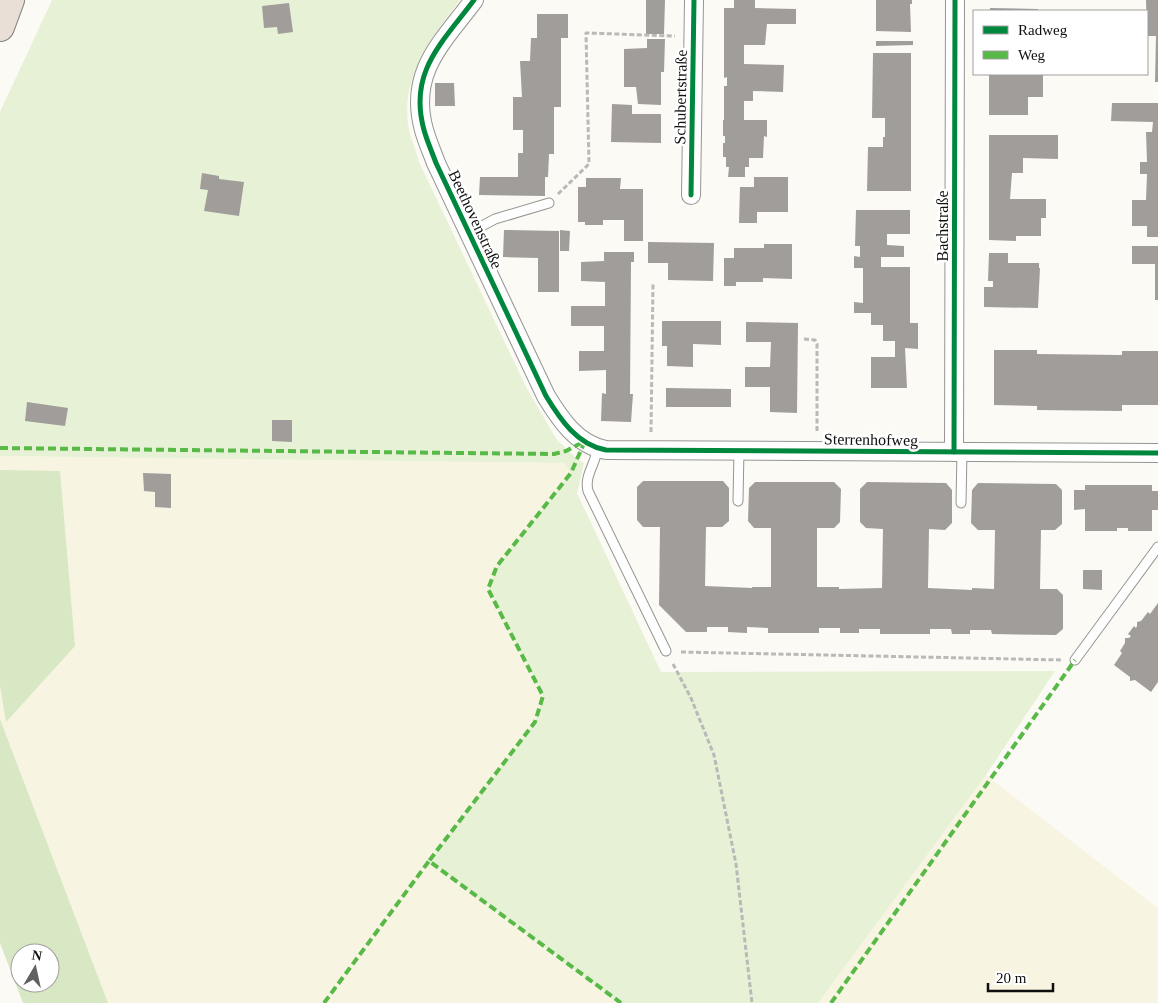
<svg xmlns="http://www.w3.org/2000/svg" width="1158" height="1003" viewBox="0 0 1158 1003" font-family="Georgia,serif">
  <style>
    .farmland { fill: #f8f4e2 }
    .green { fill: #e7f1d6 }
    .forest { fill: #d8e8c4; fill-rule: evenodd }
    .building { fill: #a09d9a }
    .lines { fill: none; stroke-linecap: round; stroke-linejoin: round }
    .lane-casing { stroke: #969593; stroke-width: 11 }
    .street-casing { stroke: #969593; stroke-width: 20 }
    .highway-casing { stroke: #838280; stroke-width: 30 }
    .path { stroke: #b9b9b8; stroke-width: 3; stroke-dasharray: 5 2.5; stroke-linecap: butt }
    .lane { stroke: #fffefe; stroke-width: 9 }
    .street { stroke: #fffefe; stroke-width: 18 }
    .highway { stroke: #e9dfd7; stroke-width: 28 }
    .quiet { stroke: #58b947; stroke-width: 4; stroke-dasharray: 8 4; stroke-linecap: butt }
    .cycleway-casing { stroke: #fff; stroke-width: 8 }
    .cycleway { stroke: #00873e; stroke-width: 5 }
    .labels { text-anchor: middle; stroke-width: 5; stroke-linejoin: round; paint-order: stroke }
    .street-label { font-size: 16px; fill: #0f0f0f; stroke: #fff }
  </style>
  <rect width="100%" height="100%" fill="#fcfaf5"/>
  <g class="farmland">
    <polygon points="0,456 564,463 571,473 497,566 488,589 543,696 535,722 429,861 619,1003 108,1003 0,719"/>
    <polygon points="986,775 1158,908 1158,1003 818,1003"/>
  </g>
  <path class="green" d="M52,0H460C431,38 402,74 408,125C410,137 416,150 419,162L527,389L557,440L575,457L584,463L577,493L661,672L1055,671L986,775L818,1003H619L429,861L535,722L543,696L488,589L497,566L571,473L564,463L0,456V112Z"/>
  <g class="forest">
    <polygon points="0,470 60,471 75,646 6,722 0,686"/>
    <path d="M0,719L108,1003H23L0,943ZM20,953H50V983H20Z"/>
  </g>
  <g class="building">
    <polygon points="646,0 665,0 664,34 646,34"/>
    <polygon points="734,0 755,0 755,8 796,9 796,24 767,24 765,45 744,45 744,64 784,65 783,92 753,91 753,101 744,101 744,120 767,120 767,137 764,136 763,158 749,158 749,167 745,167 745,177 728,177 729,167 726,167 726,157 723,157 723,143 725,143 725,136 723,136 723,120 724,120 724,86 727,86 727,77 724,78 724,8 734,8"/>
    <polygon points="876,0 912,0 912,4 910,4 911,32 876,31"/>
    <polygon points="1146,0 1158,0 1158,82 1155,82 1156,36 1147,36"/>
    <polygon points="289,3 293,32 278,34 277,27 264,28 262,6"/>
    <polygon points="990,8 1038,9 1038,11 990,11"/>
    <polygon points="537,14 568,14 568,38 561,38 561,107 554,107 554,154 549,154 548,177 545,177 545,196 479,195 480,177 518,177 518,153 523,153 523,130 513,130 513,97 522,97 520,61 530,61 531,38 537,38"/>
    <polygon points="647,39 665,39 664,72 661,72 661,105 638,104 636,87 624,87 624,49 647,48"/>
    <polygon points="876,41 913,41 913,45 876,46"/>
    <polygon points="873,53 911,53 911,191 867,191 868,147 883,147 883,137 885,137 885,118 872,118"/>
    <polygon points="989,74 1043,74 1043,97 1028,97 1028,115 989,115"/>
    <polygon points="435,83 454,83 455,106 435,106"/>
    <polygon points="1112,103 1158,103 1158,237 1147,237 1147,226 1132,226 1132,200 1146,200 1147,174 1140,174 1140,162 1147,162 1146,132 1152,132 1153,122 1111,121"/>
    <polygon points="612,104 632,105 632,114 661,114 661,143 611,142"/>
    <polygon points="989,135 1058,135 1058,159 1023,158 1023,173 1012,173 1010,199 1046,199 1046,218 1041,218 1041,236 1016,236 1016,241 989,240"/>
    <polygon points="202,173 219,176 219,179 244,182 239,216 204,211 208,190 200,189"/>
    <polygon points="754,177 788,177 788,212 757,212 757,223 739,223 740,187 754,187"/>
    <polygon points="586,178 621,178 620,189 643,189 643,241 624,241 624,220 603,220 603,225 585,225 585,222 578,222 578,187 586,187"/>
    <polygon points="856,210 910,210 910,234 887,234 887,245 904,246 904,257 881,257 881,267 910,267 910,323 918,323 918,349 905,348 907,388 871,388 871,357 895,357 895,341 883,341 883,325 871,325 871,313 854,313 854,302 863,303 863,268 854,268 854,256 860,257 860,246 855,246"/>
    <polygon points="504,230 559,231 559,292 538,292 538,258 503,257"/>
    <polygon points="560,230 570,231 569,251 560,251"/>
    <polygon points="648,242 714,243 713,281 668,280 668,263 648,263"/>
    <polygon points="764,244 792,244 792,279 763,278 763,282 736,282 736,286 724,286 724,258 734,258 734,248 764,248"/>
    <polygon points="1132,246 1158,246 1158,300 1155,300 1155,264 1132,264"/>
    <polygon points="604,252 634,252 634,262 631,262 630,394 633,394 631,422 601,421 602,393 606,394 606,370 579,371 579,351 604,351 604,326 571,326 571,306 605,306 605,282 581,281 581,262 604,261"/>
    <polygon points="989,253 1008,253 1008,263 1039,263 1039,268 1040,268 1038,308 984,307 984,287 993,287 993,281 988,281"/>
    <polygon points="662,321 721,321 721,345 693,344 693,367 667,366 667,346 662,346"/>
    <polygon points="746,322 798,323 797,413 770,412 770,387 745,387 745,367 770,367 771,342 746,342"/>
    <polygon points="994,350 1037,350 1037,354 1122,355 1122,351 1158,351 1158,405 1122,405 1122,411 1037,410 1037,406 994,405"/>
    <polygon points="666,388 731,389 731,407 666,407"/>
    <polygon points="27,402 68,408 65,426 25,421"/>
    <polygon points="272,420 292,420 292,442 272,441"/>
    <polygon points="143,473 171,474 171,508 155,507 155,492 144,491"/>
    <polygon points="643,481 723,481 729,488 729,521 722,527 706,527 705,586 752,588 752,587 771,587 771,528 754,528 748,521 749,488 755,482 834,482 841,489 840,522 834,528 817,528 817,587 839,587 839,589 882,588 883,529 866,528 860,522 860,489 867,482 946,483 952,490 952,523 945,530 929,529 928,588 972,590 972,588 994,589 995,530 978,530 971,523 972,490 978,483 1056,484 1062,490 1062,524 1055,530 1041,530 1040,589 1057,589 1063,595 1063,629 1056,635 992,634 991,630 970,630 970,634 952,634 951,629 930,629 930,634 880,634 880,629 859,629 859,633 840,633 840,628 819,628 819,633 768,633 768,628 747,627 747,633 728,632 728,627 707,627 707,632 686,632 659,605 660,527 643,527 637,520 637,487"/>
    <polygon points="1085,485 1152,485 1152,491 1158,491 1158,510 1152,510 1152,531 1128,531 1128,528 1117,528 1117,531 1085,531 1085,509 1074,510 1074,490 1085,490"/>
    <polygon points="1083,570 1102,570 1102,590 1083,589"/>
    <polygon points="1158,603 1158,682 1151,692 1135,680 1130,681 1130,677 1114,665 1122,653 1120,651 1125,643 1125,638 1129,638 1131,636 1128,634 1134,626 1136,628 1137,626 1137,622 1141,621 1148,612 1150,614"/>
  </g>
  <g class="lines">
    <defs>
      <g id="lane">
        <polyline points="469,233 495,219 549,203"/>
        <path d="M597,449C596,464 584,475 588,491L666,651"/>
        <polyline points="738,501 739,450"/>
        <polyline points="961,503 962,452"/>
        <polyline points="1075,660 1158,547"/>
      </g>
      <g id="street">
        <path d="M474,0C442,43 408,72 424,130C427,141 432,152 436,163L546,396C560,419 577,445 606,450L1158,453"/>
        <polyline points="691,195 694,0"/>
        <polyline points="954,452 955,0"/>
      </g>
      <polyline id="highway" points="0,27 10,0"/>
    </defs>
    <use href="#lane" class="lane-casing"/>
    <use href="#street" class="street-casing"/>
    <use href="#highway" class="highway-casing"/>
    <g class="path">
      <polyline points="558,194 589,164 586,33 675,36"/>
      <polyline points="804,339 815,340 817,344 817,433"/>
      <polyline points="651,432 653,283"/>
      <polyline points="681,652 1062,660"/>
      <polyline points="673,664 691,698 714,755 736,864 752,1003"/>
    </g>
    <use href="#lane" class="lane"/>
    <use href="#street" class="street"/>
    <use href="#highway" class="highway"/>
    <g class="quiet">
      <polyline points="585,441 571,473 497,566 488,589 543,696 535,722 429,861 621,1003"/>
      <polyline points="0,448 554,454 566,451 585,441"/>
      <polyline points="324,1003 429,861"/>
      <polyline points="831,1003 1075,660"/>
    </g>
    <defs>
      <g id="cycleway">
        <path d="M474,0C442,43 408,72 424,130C427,141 432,152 436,163L546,396C560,419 577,445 606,450L1158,453"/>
        <polyline points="691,195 694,0"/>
        <polyline points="954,452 955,0"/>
      </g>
    </defs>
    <use href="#cycleway" class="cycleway-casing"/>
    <use href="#cycleway" class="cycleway"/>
  </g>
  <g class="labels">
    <g class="street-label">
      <text transform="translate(680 97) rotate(-89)" y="6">Schubertstraße</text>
      <text transform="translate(476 219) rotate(65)" y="6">Beethovenstraße</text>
      <text transform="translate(942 226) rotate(-90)" y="6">Bachstraße</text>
      <text transform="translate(871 439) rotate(1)" y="6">Sterrenhofweg</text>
    </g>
  </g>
  <rect x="973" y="10" width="175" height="65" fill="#ffffff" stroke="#9f9f9f"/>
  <rect x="983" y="26" width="25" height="8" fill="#00873e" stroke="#9f9f9f"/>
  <text x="1018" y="35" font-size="15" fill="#0f0f0f">Radweg</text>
  <rect x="983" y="51" width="25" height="8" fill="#58b947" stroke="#9f9f9f"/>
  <text x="1018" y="60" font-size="15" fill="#0f0f0f">Weg</text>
  <g transform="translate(35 968) rotate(9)"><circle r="24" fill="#ffffff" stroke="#9f9f9f"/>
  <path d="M0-4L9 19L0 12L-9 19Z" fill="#626160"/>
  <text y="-8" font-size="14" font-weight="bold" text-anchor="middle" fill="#0f0f0f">N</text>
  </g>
  <path d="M988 983v8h65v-8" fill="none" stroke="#0f0f0f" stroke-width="2.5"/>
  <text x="996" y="983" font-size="15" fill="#0f0f0f" stroke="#ffffff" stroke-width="4" paint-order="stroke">20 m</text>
</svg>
